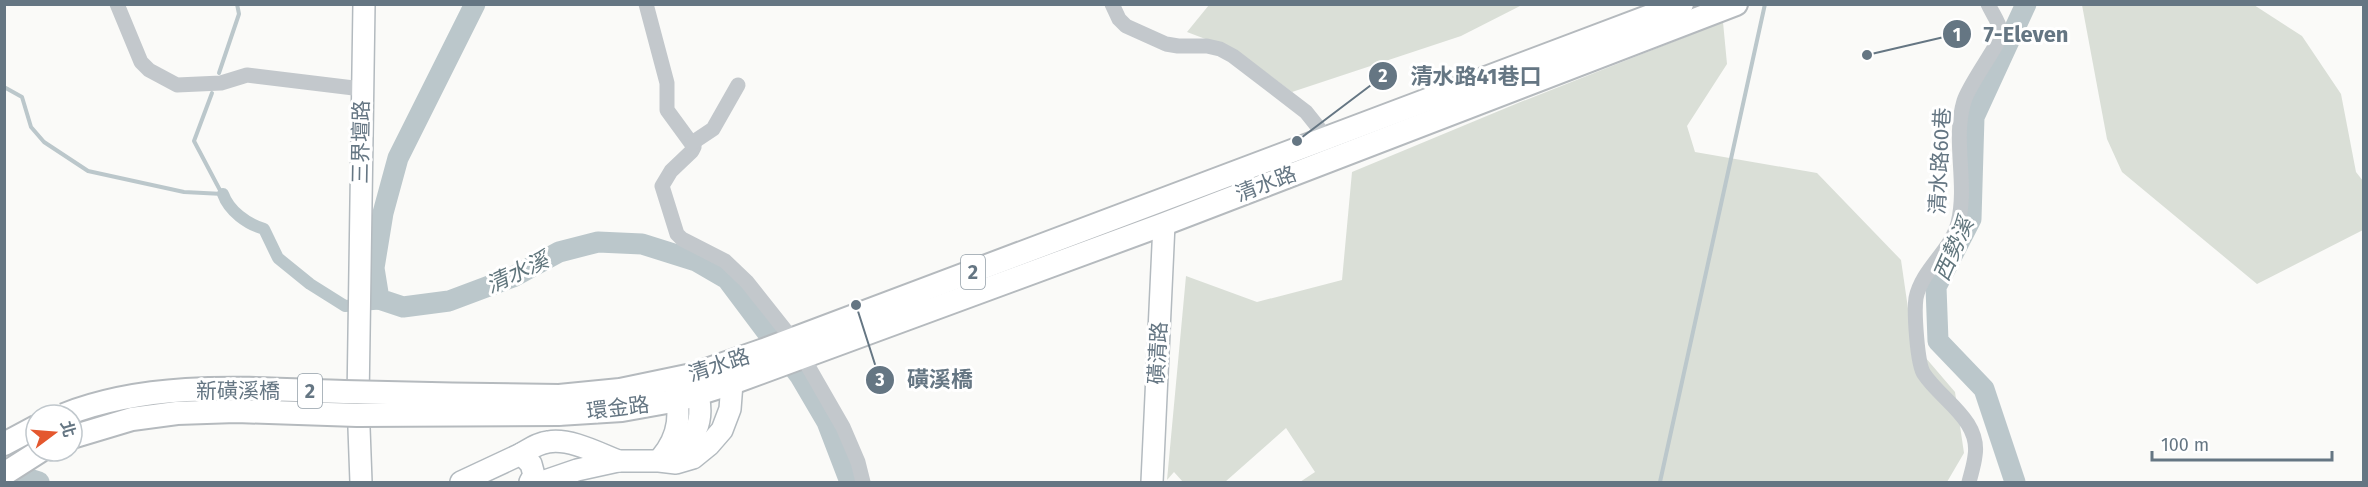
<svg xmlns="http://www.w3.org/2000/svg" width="2368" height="487" viewBox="0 0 2368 487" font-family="'Fira Sans','Noto Sans TC',sans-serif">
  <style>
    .green { fill: #dadfd7 }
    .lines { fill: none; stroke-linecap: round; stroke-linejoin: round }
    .stream { stroke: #bbc7cb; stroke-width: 4 }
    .canal { stroke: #bbc7cb; stroke-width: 12 }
    .river { stroke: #bbc7cb; stroke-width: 21 }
    .secondary-casing { stroke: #b3babf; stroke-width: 24 }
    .primary-casing { stroke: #b5babe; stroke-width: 26 }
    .street { stroke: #c3c8cc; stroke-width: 15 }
    .secondary { stroke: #fff; stroke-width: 21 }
    .primary { stroke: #fff; stroke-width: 22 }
    .primary-bridge-casing { stroke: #b5babe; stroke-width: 26; stroke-linecap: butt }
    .primary-bridge { stroke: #fff; stroke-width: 22 }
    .labels { text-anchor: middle; stroke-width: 6; stroke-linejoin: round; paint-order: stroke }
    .shield { fill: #fff; stroke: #939fa8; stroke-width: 1.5 }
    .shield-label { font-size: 20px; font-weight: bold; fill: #657683 }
    .street-label { font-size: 21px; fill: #657683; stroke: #fff }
    .water-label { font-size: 22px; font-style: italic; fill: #60757c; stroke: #fff }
    .leader { fill: none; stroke: #657683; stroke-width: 2 }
    .callout-dot { fill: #657683; stroke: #fff; stroke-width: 2 }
    .mark-label { font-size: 18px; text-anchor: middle; font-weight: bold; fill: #fff }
    .callout-label { font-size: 22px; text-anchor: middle; font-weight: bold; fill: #657683; stroke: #fff; stroke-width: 6; stroke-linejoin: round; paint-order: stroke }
  </style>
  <rect width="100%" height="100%" fill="#fafaf8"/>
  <g class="green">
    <polygon points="1209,5 1522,5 1461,36 1292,92 1237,51 1187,32"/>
    <polygon points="2082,5 2254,5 2302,36 2341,94 2356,172 2363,181 2363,230 2257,284 2122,172 2107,139"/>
    <polygon points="1723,22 1727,64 1687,126 1695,152 1817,173 1901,260 1913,343 1955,392 1964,453 1947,482 1300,482 1315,472 1286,428 1225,482 1183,482 1174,472 1167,480 1186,276 1257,302 1342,280 1352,172 1518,103"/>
  </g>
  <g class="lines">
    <g class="stream">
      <polyline points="219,73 239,14 237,4"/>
      <polyline points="4,87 22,97 31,127 44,142 88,171 184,192 223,194"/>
      <polyline points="212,93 194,141 222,194"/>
      <polyline points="1660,482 1765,4"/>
    </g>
    <path class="canal" d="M223,194C229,211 247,224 264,229L278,258L310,284L345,306L387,303"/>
    <g class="river">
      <polyline points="475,4 398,158 383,213 374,268 379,299 403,307 449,301 513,277 559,252 598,242 642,244 696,261 727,279 800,376 827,422 850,482"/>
      <polyline points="4,471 39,482"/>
      <polyline points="2015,482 1984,389 1938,341 1936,287 1971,219 1974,117 2026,4"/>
    </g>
    <defs>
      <g id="secondary">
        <path d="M521,454C530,449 538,443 548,442C570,438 598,453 618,461"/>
        <path d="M661,458C681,434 680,413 675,383"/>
        <path d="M665,458C701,439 707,416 693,378"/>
        <polyline points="361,482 358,401 364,4"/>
        <polyline points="461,482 521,454 531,464 534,475 530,482"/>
        <polyline points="542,482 577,470 618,461 659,461 676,463 693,458 709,445 722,430 730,409 732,383"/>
        <polyline points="1152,482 1164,224"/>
      </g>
      <g id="primary">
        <polyline points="559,396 620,390 692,375 764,350 1682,4"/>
        <polyline points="558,414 622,410 678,400 732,383 1164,224 1736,4"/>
        <polyline points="4,444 36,427"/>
        <polyline points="4,474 40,451"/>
      </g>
    </defs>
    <use href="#secondary" class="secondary-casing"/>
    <use href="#primary" class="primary-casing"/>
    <g class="street">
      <polyline points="117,4 141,62 149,70 177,85 221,83 247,75 362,89"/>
      <polyline points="646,4 667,83 667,110 694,147 692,151 671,171 662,186 677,234 682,239 725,261 747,282 793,340 843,427 858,462 863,482"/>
      <polyline points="1112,4 1119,19 1126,26 1166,44 1178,46 1207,46 1220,49 1233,56 1306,112 1318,127 1326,148"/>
      <polyline points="692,143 713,129 738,85"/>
      <path d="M1969,482C1971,474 1974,465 1975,456C1981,420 1941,400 1924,374C1917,364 1914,311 1916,298C1922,269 1951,251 1958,223C1968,183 1952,141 1964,101C1969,84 2001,42 2001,33C2000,23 1992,13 1988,4"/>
    </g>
    <use href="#secondary" class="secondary"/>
    <use href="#primary" class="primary"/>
    <defs>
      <g id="primary-bridge">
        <path d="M64,415C152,380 252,389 344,392C416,394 487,395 559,396"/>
        <polyline points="72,437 132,419 177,413 236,411 357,415 558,414"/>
      </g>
    </defs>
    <use href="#primary-bridge" class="primary-bridge-casing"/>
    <use href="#primary-bridge" class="primary-bridge"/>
  </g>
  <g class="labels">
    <g class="shield">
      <rect x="961" y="255" width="24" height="34" rx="4.5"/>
      <rect x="298" y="374" width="24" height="34" rx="4.5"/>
    </g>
    <g class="shield-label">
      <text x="973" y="279">2</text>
      <text x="310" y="398">2</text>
    </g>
    <g class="street-label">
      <text transform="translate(361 142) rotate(-89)" y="7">三界壇路</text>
      <text transform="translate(1940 161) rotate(-87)" y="7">清水路60巷</text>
      <text transform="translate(1266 184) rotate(-21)" y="7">清水路</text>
      <text transform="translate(1158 353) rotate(-87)" y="7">磺清路</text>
      <text transform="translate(719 365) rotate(-18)" y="7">清水路</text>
      <text x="238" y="398">新磺溪橋</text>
      <text transform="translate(618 408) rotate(-7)" y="7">環金路</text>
    </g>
    <g class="water-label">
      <text transform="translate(1953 249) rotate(-66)" y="8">西勢溪</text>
      <text transform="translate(517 272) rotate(-25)" y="8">清水溪</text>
    </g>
  </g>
  <path class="leader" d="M1867 55L1957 34M1297 141L1383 76M856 305L880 380"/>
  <g class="callout-dot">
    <circle cx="1867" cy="55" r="6"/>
    <circle cx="1297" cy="141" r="6"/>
    <circle cx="856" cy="305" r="6"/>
    <circle cx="1957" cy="34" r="15"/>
    <circle cx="1383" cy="76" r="15"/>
    <circle cx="880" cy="380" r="15"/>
  </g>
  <g class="mark-label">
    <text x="1957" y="41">1</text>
    <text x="1383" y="82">2</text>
    <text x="880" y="386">3</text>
  </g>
  <g class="callout-label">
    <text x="2026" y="42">7-Eleven</text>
    <text x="1476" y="84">清水路41巷口</text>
    <text x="940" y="387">磺溪橋</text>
  </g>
  <rect width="2368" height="487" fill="none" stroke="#657683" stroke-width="12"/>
  <g transform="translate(54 433) rotate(74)"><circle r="28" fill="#ffffff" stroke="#c1c8cd" stroke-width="1.5"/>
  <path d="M0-4.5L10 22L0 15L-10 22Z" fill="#e4572e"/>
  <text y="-9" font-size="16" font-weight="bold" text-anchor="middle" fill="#657683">北</text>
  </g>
  <path d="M2152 451v9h180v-9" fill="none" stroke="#657683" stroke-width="3"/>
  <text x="2161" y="451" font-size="18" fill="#657683" stroke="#ffffff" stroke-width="4.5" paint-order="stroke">100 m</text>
</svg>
